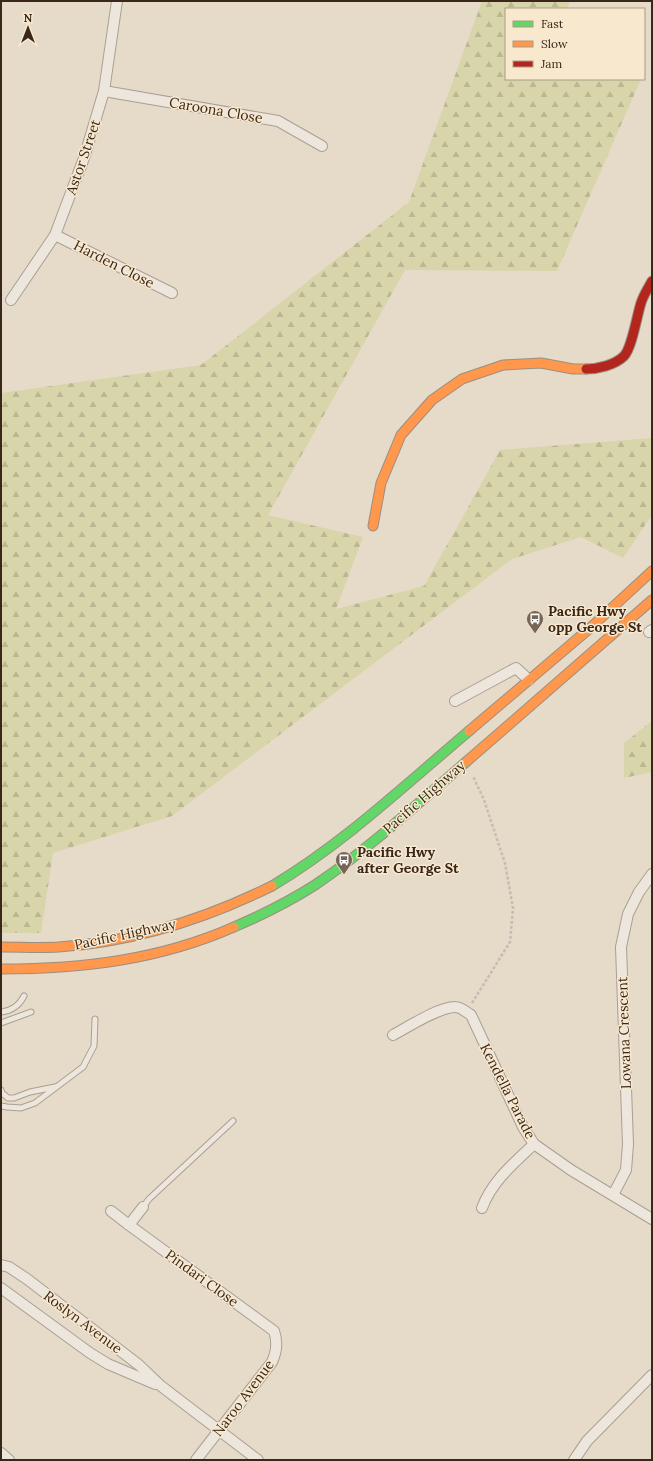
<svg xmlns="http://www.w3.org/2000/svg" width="653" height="1461" viewBox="0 0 653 1461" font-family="Lora,serif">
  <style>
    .forest { fill: url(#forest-firs) }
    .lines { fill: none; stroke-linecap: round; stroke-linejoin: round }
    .lane-casing { stroke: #aa9f93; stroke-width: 7 }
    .street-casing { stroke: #aa9f93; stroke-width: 12 }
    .fast-casing { stroke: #9a8f83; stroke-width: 11 }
    .slow-casing { stroke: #9a8f83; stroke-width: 11 }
    .jam-casing { stroke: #9a8f83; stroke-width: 11 }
    .path { stroke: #c5bdb3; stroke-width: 2.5; stroke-dasharray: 3 2; stroke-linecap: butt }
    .lane { stroke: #ede6dc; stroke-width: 5 }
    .street { stroke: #ede6dc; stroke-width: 10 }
    .fast { stroke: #63d668; stroke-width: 9 }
    .slow { stroke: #ff974d; stroke-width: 9 }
    .jam { stroke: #b3261e; stroke-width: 9 }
    .labels { text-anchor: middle; stroke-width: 3; stroke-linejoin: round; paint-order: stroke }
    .street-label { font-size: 14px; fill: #39271b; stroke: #f8e8cd }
    .poi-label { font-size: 14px; font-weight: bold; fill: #39271b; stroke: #f8e8cd; text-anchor: start }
  </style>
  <defs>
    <pattern id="forest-firs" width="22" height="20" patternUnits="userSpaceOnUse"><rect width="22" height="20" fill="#d9d5aa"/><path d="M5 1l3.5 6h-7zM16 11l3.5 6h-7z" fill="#bbb792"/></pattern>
  </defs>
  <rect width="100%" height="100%" fill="#e6dac9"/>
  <g class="forest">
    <polygon points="482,1 570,1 567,9 506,9 506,79 641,79 557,271 405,270 268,515 363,537 336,609 424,586 500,450 652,438 652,515 623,558 581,537 512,559 172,816 53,853 41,933 1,933 1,393 201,365 409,202"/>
    <polygon points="652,721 652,772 624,778 624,743"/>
  </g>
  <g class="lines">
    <defs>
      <g id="lane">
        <path d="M1,1012C11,1011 19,1006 24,996"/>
        <polyline points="1,1023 31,1012"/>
        <polyline points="1,1090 2,1093 8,1098 14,1098 30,1092 55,1087"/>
        <polyline points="1,1106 7,1107 21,1108 35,1103 83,1067 94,1046 95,1019"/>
        <polyline points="143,1207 149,1199 233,1121"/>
      </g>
      <g id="street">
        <polyline points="104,91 278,121 322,146"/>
        <polyline points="55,235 172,293"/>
        <polyline points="11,300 55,235 84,158 104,91 117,1"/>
        <polyline points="649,632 652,630"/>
        <polyline points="455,701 516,668 529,680"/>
        <path d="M393,1035C408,1027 439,1007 455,1007C461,1007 466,1012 471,1015L523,1127L534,1144L571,1170L652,1219"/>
        <polyline points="613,1195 626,1170 628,1144 621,947 628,914 639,892 652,874"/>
        <path d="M143,1207L129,1225L274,1331C278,1342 277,1351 272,1362L196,1460"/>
        <path d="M482,1208C492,1181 514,1163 534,1144"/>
        <polyline points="111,1211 129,1225"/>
        <polyline points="1,1265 9,1267 27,1279 139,1365 161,1386 258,1460"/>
        <polyline points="1,1288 90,1353 108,1364 155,1384"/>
        <polyline points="1,1453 9,1460"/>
        <polyline points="574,1460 587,1441 652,1375"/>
      </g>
      <g id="fast">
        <path d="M272,886C344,843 405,785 469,731"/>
        <path d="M234,927C262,915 290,901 315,885C369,849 417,804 466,762"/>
      </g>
      <g id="slow">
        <polyline points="373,526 381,483 401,435 432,400 462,379 503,365 541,363 573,369 586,369"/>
        <polyline points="469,731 589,629 652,571"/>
        <polyline points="466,762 652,600"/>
        <path d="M1,947C20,947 40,948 59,947C134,942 205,919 272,886"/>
        <path d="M1,969C82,969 159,960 234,927"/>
      </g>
      <path id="jam" d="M586,369C598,369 615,365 624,356C632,348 637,315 641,303C643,296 648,288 652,281"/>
    </defs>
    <use href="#lane" class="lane-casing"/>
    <use href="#street" class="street-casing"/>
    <use href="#fast" class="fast-casing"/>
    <use href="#slow" class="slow-casing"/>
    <use href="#jam" class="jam-casing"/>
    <polyline class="path" points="472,1003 510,942 513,908 505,863 484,800 473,776"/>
    <use href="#lane" class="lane"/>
    <use href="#street" class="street"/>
    <use href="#fast" class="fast"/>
    <use href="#slow" class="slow"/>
    <use href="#jam" class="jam"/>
  </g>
  <defs>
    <symbol id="bus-pin" viewBox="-11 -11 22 30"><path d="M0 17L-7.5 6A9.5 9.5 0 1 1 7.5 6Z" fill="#766658" stroke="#f8e8cd"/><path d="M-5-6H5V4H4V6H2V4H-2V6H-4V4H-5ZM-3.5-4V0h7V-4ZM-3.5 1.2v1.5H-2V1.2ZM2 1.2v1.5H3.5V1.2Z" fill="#fff"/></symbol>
  </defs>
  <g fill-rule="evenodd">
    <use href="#bus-pin" x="525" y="609" width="20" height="27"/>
    <use href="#bus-pin" x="334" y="850" width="20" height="27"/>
  </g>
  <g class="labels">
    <g class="street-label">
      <text transform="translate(216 110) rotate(10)" y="5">Caroona Close</text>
      <text transform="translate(83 157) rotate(-71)" y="5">Astor Street</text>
      <text transform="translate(114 264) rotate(27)" y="5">Harden Close</text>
      <text transform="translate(424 797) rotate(-41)" y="5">Pacific Highway</text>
      <text transform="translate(125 934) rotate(-12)" y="5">Pacific Highway</text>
      <text transform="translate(624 1033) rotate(-92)" y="5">Lowana Crescent</text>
      <text transform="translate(508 1091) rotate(63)" y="5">Kendella Parade</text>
      <text transform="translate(202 1278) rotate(36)" y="5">Pindari Close</text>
      <text transform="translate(83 1322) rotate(37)" y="5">Roslyn Avenue</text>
      <text transform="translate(243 1398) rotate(-53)" y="5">Naroo Avenue</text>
    </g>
    <g class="poi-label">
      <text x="548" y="616">Pacific Hwy<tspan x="548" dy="16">opp George St</tspan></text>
      <text x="357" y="857">Pacific Hwy<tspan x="357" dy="16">after George St</tspan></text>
    </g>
  </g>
  <rect width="653" height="1461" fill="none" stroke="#39271b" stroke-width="4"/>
  <rect x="505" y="8" width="140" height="72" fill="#f8e8cd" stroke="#ac9b86"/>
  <rect x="513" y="21" width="20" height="6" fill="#63d668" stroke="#ac9b86"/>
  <text x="541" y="28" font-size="12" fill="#39271b">Fast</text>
  <rect x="513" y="41" width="20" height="6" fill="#ff974d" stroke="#ac9b86"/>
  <text x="541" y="48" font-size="12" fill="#39271b">Slow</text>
  <rect x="513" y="61" width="20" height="6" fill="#b3261e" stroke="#ac9b86"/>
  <text x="541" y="68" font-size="12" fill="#39271b">Jam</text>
  <g transform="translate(28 28)" stroke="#f8e8cd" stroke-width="3" paint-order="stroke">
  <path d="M0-3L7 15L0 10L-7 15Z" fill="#39271b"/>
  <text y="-6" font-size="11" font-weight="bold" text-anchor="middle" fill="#39271b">N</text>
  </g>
</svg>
